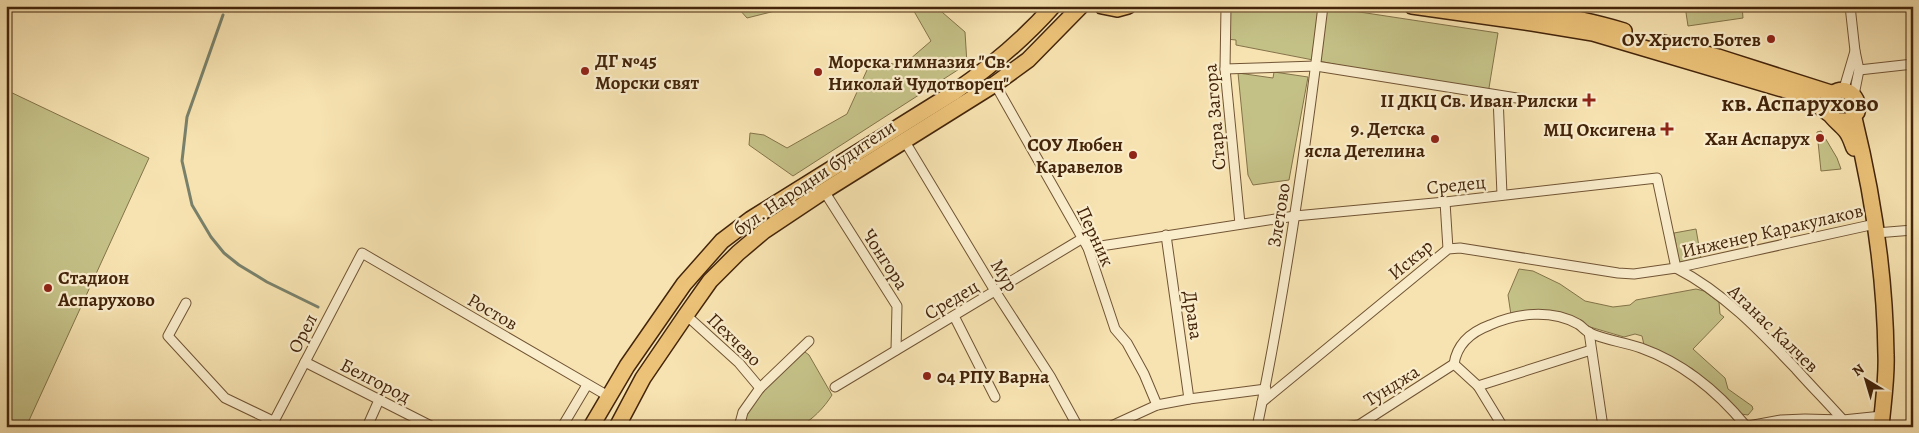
<svg xmlns="http://www.w3.org/2000/svg" width="1919" height="433" viewBox="0 0 1919 433" font-family="Alegreya,serif">
  <style>
    .green { fill: #c4c187; stroke: #847349 }
    .lines { fill: none; stroke-linecap: round; stroke-linejoin: round }
    .stream { stroke: #79816b; stroke-width: 3 }
    .street-casing { stroke: #715434; stroke-width: 11 }
    .primary-casing { stroke: #44250b; stroke-width: 18 }
    .street { stroke: #faedcc; stroke-width: 9 }
    .primary { stroke: #ecc278; stroke-width: 15 }
    .poi-dot { fill: #8f2418; stroke: #faedcc; stroke-width: 2 }
    .labels { text-anchor: middle; stroke-width: 4.5; stroke-linejoin: round; paint-order: stroke }
    .poi-label { font-size: 19px; font-weight: bold; fill: #44250b; stroke: #faedcc; text-anchor: end }
    .street-label { font-size: 19px; fill: #44250b; stroke: #faedcc }
    .district-label { font-size: 24px; font-weight: bold; fill: #44250b; stroke: #faedcc }
  </style>
  <rect width="100%" height="100%" fill="#f7e3b1"/>
  <filter id="stains"><feTurbulence type="fractalNoise" baseFrequency=".004" numOctaves="4"/><feColorMatrix values="0 0 0 0 .2 0 0 0 0 .09 0 0 0 0 .02 0 0 0 .5 -.17"/></filter>
  <radialGradient id="worn" r=".72"><stop offset=".6" stop-color="#630" stop-opacity="0"/><stop offset="1" stop-color="#630" stop-opacity=".3"/></radialGradient>
  <g class="green">
    <polygon points="743,6 795,6 747,18 739,9"/>
    <polygon points="911,6 935,6 965,32 967,64 793,176 749,145 750,133 764,135 787,148 847,114 872,59 902,66 931,41"/>
    <polygon points="1226,6 1320,6 1498,33 1488,94 1236,45 1236,40 1226,39"/>
    <polygon points="1685,6 1742,6 1743,18 1688,26"/>
    <polygon points="1274,72 1308,77 1289,180 1253,185 1248,175 1238,73 1273,78"/>
    <polygon points="6,90 149,158 26,427 6,419"/>
    <polygon points="1843,97 1850,102 1851,110 1844,115 1836,112 1834,104 1837,99"/>
    <polygon points="1821,131 1837,158 1841,169 1821,171 1817,132"/>
    <polygon points="1696,229 1701,258 1679,262 1674,233"/>
    <polygon points="1519,269 1533,271 1560,284 1585,301 1613,307 1630,305 1636,300 1696,289 1704,291 1719,302 1720,314 1724,317 1693,349 1725,378 1728,389 1752,406 1753,409 1748,415 1741,414 1693,369 1644,345 1642,336 1635,334 1624,337 1590,327 1580,321 1511,315 1508,295"/>
    <path d="M805,352L809,355L832,395C824,408 812,420 799,427H743C750,396 780,375 801,354Z"/>
  </g>
  <g class="lines">
    <polyline class="stream" points="223,15 187,117 182,161 192,205 211,237 224,253 239,265 267,282 318,307"/>
    <defs>
      <g id="street">
        <polyline points="1850,6 1855,51 1859,70 1854,95"/>
        <polyline points="1226,7 1225,69 1240,224"/>
        <polyline points="1225,69 1316,66 1523,99"/>
        <polyline points="1859,70 1913,64"/>
        <polyline points="995,84 1088,248 1115,329 1127,343 1144,374 1157,405"/>
        <polyline points="1842,91 1845,85 1855,51"/>
        <polyline points="1498,96 1502,195"/>
        <polyline points="904,140 995,291 1050,376 1078,427"/>
        <polyline points="824,191 897,306 896,350"/>
        <polyline points="1445,202 1448,249"/>
        <polyline points="1876,233 1913,230"/>
        <polyline points="1166,235 1189,399"/>
        <polyline points="1088,248 1295,216 1445,202 1657,178 1676,268"/>
        <path d="M1676,268C1723,292 1760,331 1796,369C1811,386 1828,403 1843,420"/>
        <polyline points="186,303 168,336 225,398 275,422"/>
        <polyline points="686,315 739,363 760,388"/>
        <polyline points="954,316 995,397"/>
        <polyline points="1589,332 1603,427"/>
        <polyline points="305,362 433,427"/>
        <path d="M1454,364C1457,344 1471,332 1490,325C1517,313 1551,309 1578,324C1582,326 1585,331 1590,333C1605,340 1624,342 1641,348C1683,363 1718,392 1746,426"/>
        <polyline points="1454,364 1478,386 1503,427"/>
        <polyline points="1478,386 1591,350"/>
        <polyline points="835,387 1083,238"/>
        <polyline points="1262,402 1448,249 1460,248 1618,273 1634,274 1676,268 1875,224"/>
        <polyline points="271,427 362,253 608,396"/>
        <polyline points="367,427 379,400"/>
        <polyline points="562,427 587,385"/>
        <polyline points="739,427 743,412 760,388 809,341"/>
        <polyline points="1109,427 1157,405 1189,399 1266,389"/>
        <path d="M1257,427C1286,288 1306,147 1323,6"/>
        <polyline points="1343,427 1359,425 1454,364"/>
        <polyline points="1743,427 1781,420 1805,419 1843,420 1882,416"/>
      </g>
      <g id="primary">
        <polyline points="1102,6 1117,9 1128,6"/>
        <polyline points="1412,6 1532,23 1593,33 1806,96 1828,113"/>
        <path d="M1504,6C1544,12 1585,19 1624,31"/>
        <polyline points="1663,43 1718,57 1834,94"/>
        <path d="M1854,118C1873,195 1885,275 1886,355C1887,378 1883,403 1881,427"/>
        <path d="M1837,121H1849L1857,112C1862,94 1838,81 1829,99C1822,113 1838,121 1846,131C1850,136 1852,143 1854,148"/>
        <path d="M591,427L627,366L684,284L722,241L751,219L953,93C989,68 1023,40 1053,6"/>
        <polyline points="617,427 643,378 686,315 710,281 738,253 764,231 824,191 995,84 1028,60 1081,6"/>
      </g>
    </defs>
    <use href="#street" class="street-casing"/>
    <use href="#primary" class="primary-casing"/>
    <use href="#street" class="street"/>
    <use href="#primary" class="primary"/>
  </g>
  <g class="poi-dot">
    <circle cx="1771" cy="39" r="5"/>
    <circle cx="585" cy="71" r="5"/>
    <circle cx="818" cy="72" r="5"/>
    <path d="M1586.5 92.5h5v5h5v5h-5v5h-5v-5h-5v-5h5z"/>
    <path d="M1664.5 121.5h5v5h5v5h-5v5h-5v-5h-5v-5h5z"/>
    <circle cx="1820" cy="138" r="5"/>
    <circle cx="1435" cy="139" r="5"/>
    <circle cx="1133" cy="155" r="5"/>
    <circle cx="48" cy="288" r="5"/>
    <circle cx="927" cy="376" r="5"/>
  </g>
  <g class="labels">
    <g class="poi-label">
      <text x="1761" y="46">ОУ Христо Ботев</text>
      <text x="595" y="67" text-anchor="start">ДГ №45<tspan x="595" dy="22">Морски свят</tspan></text>
      <text x="828" y="68" text-anchor="start">Морска гимназия "Св.<tspan x="828" dy="22">Николай Чудотворец"</tspan></text>
      <text x="1578" y="107">II ДКЦ Св. Иван Рилски</text>
      <text x="1425" y="135">9. Детска<tspan x="1425" dy="22">ясла Детелина</tspan></text>
      <text x="1656" y="136">МЦ Оксигена</text>
      <text x="1810" y="145">Хан Аспарух</text>
      <text x="1123" y="151">СОУ Любен<tspan x="1123" dy="22">Каравелов</tspan></text>
      <text x="58" y="284" text-anchor="start">Стадион<tspan x="58" dy="22">Аспарухово</tspan></text>
      <text x="937" y="383" text-anchor="start">04 РПУ Варна</text>
    </g>
    <g class="street-label">
      <text transform="translate(1214 117) rotate(-95)" y="7">Стара Загора</text>
      <text transform="translate(814 177) rotate(-34)" y="7">бул. Народни будители</text>
      <text transform="translate(1456 184) rotate(-6)" y="7">Средец</text>
      <text transform="translate(1278 215) rotate(-81)" y="7">Злетово</text>
      <text transform="translate(1772 230) rotate(-13)" y="7">Инженер Каракулаков</text>
      <text transform="translate(1096 236) rotate(65)" y="7">Перник</text>
      <text transform="translate(886 259) rotate(57)" y="7">Чонгора</text>
      <text transform="translate(1410 259) rotate(-40)" y="7">Искър</text>
      <text transform="translate(1005 275) rotate(58)" y="7">Мур</text>
      <text transform="translate(951 299) rotate(-31)" y="7">Средец</text>
      <text transform="translate(493 311) rotate(30)" y="7">Ростов</text>
      <text transform="translate(1194 315) rotate(82)" y="7">Драва</text>
      <text transform="translate(1774 328) rotate(44)" y="7">Атанас Калчев</text>
      <text transform="translate(302 333) rotate(-63)" y="7">Орел</text>
      <text transform="translate(735 339) rotate(44)" y="7">Пехчево</text>
      <text transform="translate(376 380) rotate(27)" y="7">Белгород</text>
      <text transform="translate(1391 385) rotate(-32)" y="7">Тунджа</text>
    </g>
    <g class="district-label">
      <text x="1800" y="111">кв. Аспарухово</text>
    </g>
  </g>
  <rect width="1919" height="433" fill="none" stroke="#f7e3b1" stroke-width="25"/>
  <rect x="8" y="8" width="1904" height="418" fill="none" stroke="#44250b" stroke-width="2.5"/>
  <rect x="12" y="12" width="1894" height="408" fill="none" stroke="#44250b"/>
  <g transform="translate(1866 380) rotate(322)" stroke="#faedcc" stroke-width="4" paint-order="stroke">
  <path d="M0-4L9 19L0 12L-9 19Z" fill="#44250b"/>
  <text y="-8" font-size="14" font-weight="bold" text-anchor="middle" fill="#44250b">N</text>
  </g>
  <rect width="100%" height="100%" filter="url(#stains)"/>
  <rect width="100%" height="100%" fill="url(#worn)"/>
</svg>
